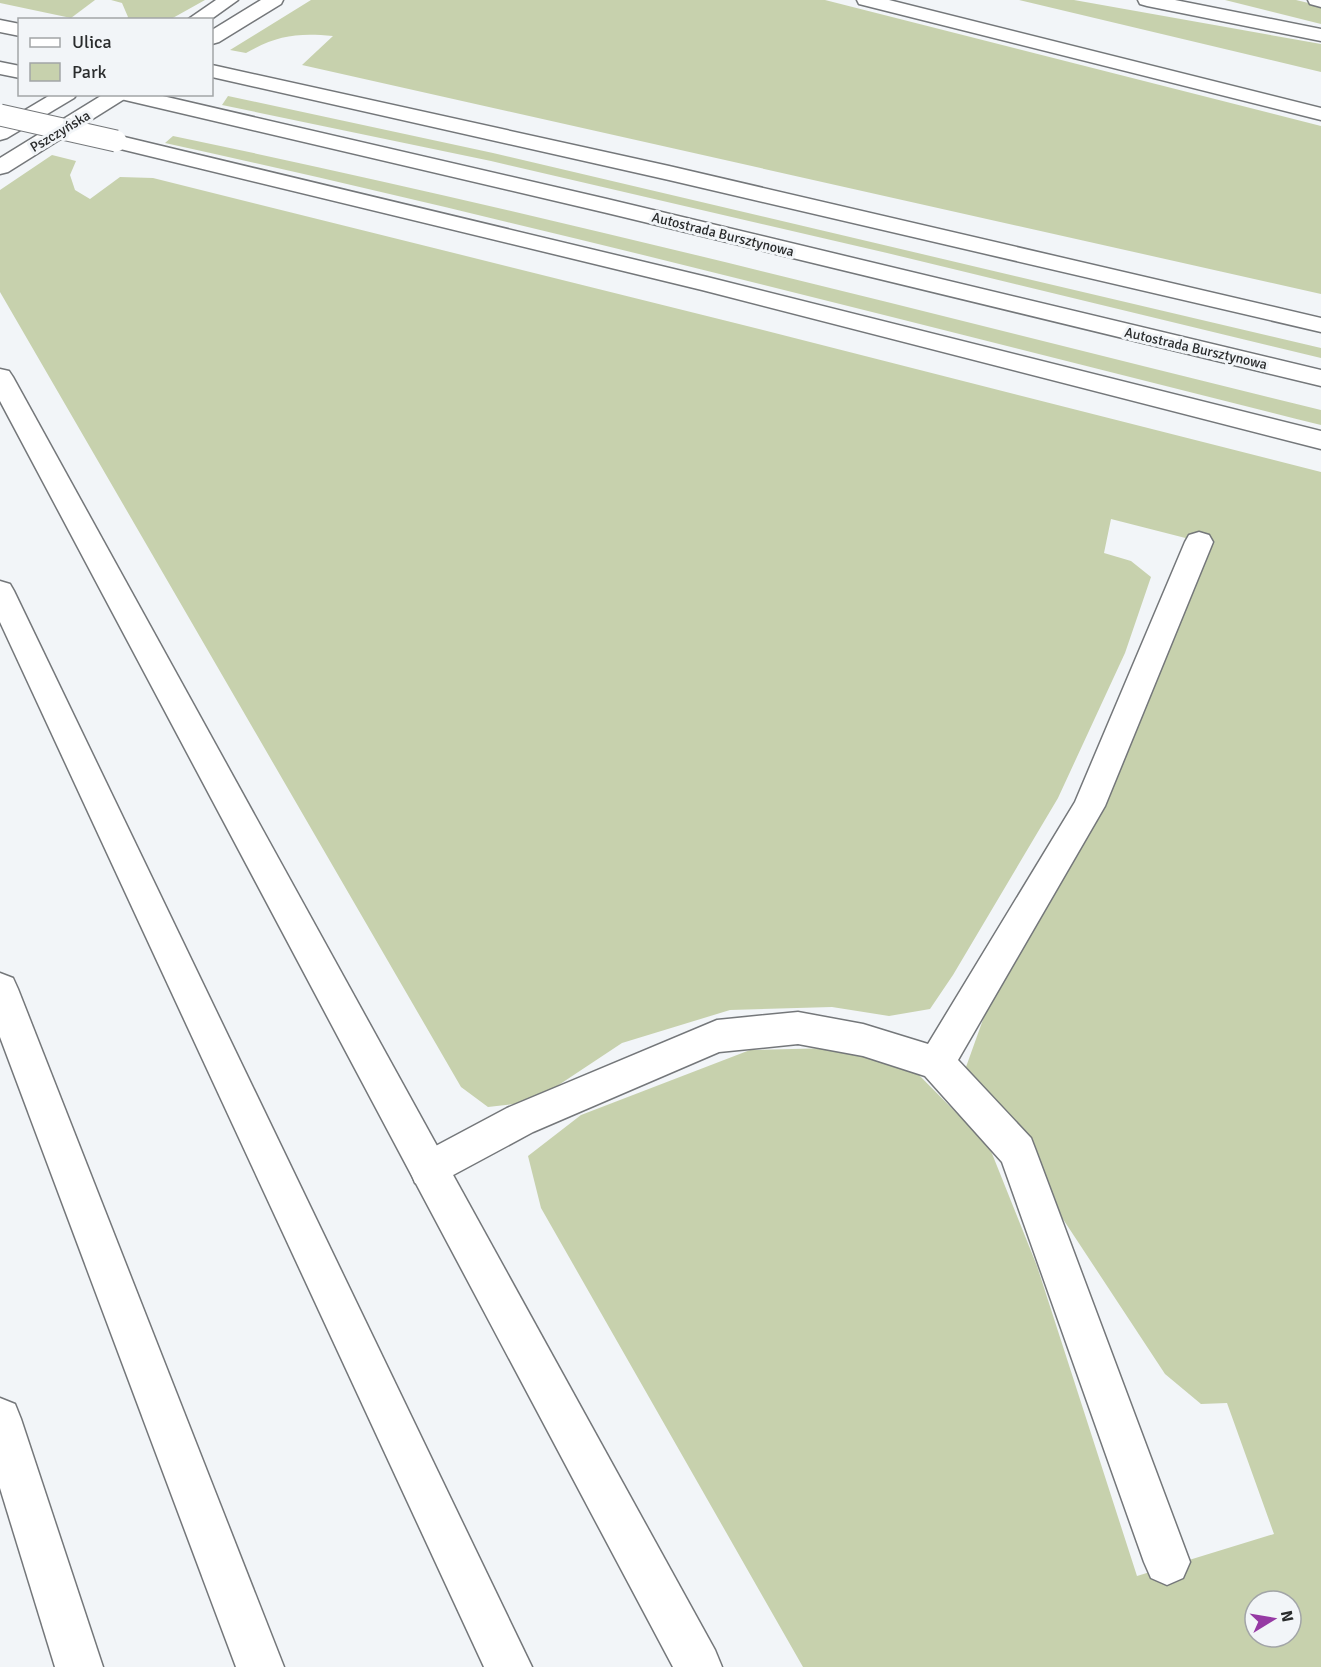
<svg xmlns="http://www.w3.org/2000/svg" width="1321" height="1667" viewBox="0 0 1321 1667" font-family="Signika,sans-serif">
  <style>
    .green { fill: #c7d1ad; fill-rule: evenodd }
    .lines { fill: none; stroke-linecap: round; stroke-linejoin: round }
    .minor-casing { stroke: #74777a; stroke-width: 3 }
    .major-casing { stroke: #74777a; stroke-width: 3 }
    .highway-casing { stroke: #74777a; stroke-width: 3 }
    .minor { fill: #fff; fill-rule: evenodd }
    .major { fill: #fff; fill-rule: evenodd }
    .highway { fill: #fff; fill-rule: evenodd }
    .highway-bridge-casing { stroke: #74777a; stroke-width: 23; stroke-linecap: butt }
    .highway-bridge { stroke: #fff; stroke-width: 21 }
    .labels { text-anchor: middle; stroke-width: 6; stroke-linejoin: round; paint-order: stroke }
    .far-street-label { font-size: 14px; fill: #2a2c2d; stroke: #f2f5f8 }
  </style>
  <rect width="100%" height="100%" fill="#f2f5f8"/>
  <g class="green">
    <polygon points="0,0 95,0 71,18 0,3"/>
    <polygon points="111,0 205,0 171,19 126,20 128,17 122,3"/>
    <path d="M311,0H825L1321,126V294L302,65L333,36C297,33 278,35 246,53L230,50Z"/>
    <polygon points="1019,0 1074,0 1321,44 1321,72"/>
    <polygon points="1225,0 1296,0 1321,6 1321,24"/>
    <polygon points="228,96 493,153 1321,348 1321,358 887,253 491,161 222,105"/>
    <path d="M173,136C558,216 939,316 1321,410V425C936,329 552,228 165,143Z"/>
    <path d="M52,155L76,161L70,175L75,190L90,199L120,177L153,178L735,323L1321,472V1667H803L541,1208L528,1156L581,1115L750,1050L833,1048L915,1071L989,1146L1037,1266L1137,1576L1274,1534L1227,1403L1201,1404L1165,1374L1057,1210L1013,1118L966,1067L990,1000L1209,544L1111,519L1104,553L1131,561L1151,577L1125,653L1058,798L953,975L930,1009L889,1016L832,1007L730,1010L622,1043L533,1102L488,1107L461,1087L0,292V190ZM1255,1601H1291V1637H1255Z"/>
  </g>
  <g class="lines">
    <defs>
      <g id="minor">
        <polygon points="1308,0 1321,0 1321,7 1310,4"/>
        <polygon points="1199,532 1209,535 1213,542 1105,806 958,1060 1031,1138 1036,1151 1190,1562 1183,1578 1167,1585 1151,1578 1144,1562 1002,1162 925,1076 863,1056 798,1044 719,1052 533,1132 429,1188 415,1183 410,1170 415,1157 507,1108 717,1020 798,1012 863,1024 928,1044 1075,802 1185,542 1189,535"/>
      </g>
      <g id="major">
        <polygon points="216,0 238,0 210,20 187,20"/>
        <polygon points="261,0 283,0 281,4 219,42 212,44 212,30"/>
        <polygon points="1138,0 1175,0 1321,29 1321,41 1147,6 1140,4"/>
        <polygon points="52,94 77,94 74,98 7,138 0,140 0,125"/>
        <polygon points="104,94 129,94 126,98 8,172 0,174 0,158"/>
      </g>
      <g id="highway">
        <polygon points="857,0 889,0 1321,108 1321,120 859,4"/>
        <polygon points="0,20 20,24 20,36 0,32"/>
        <polygon points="0,62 20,66 20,78 0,74"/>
        <polygon points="212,65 669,166 1321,318 1321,332 669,180 212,77"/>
        <polygon points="115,94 154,94 607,199 1321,370 1321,386 607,213 125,100 118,98"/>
        <polygon points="116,135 707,277 1321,431 1321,449 702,290 108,146 105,141 108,136"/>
        <polygon points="0,369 9,371 13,377 715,1650 722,1667 673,1667 0,401"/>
        <polygon points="0,581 10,584 14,591 532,1667 484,1667 0,622"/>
        <polygon points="0,973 13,978 18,989 284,1667 236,1667 0,1037"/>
        <polygon points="0,1398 15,1404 21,1419 103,1667 55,1667 0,1488"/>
      </g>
    </defs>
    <use href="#minor" class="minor-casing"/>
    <use href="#major" class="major-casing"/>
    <use href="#highway" class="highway-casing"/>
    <use href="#minor" class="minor"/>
    <use href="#major" class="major"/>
    <use href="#highway" class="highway"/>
    <defs>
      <polyline id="highway-bridge" points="0,115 116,141"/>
    </defs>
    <use href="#highway-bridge" class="highway-bridge-casing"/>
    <use href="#highway-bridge" class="highway-bridge"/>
  </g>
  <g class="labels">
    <g class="far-street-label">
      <text transform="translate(60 131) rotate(-31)" y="5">Pszczyńska</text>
      <text transform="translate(723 234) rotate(14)" y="5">Autostrada Bursztynowa</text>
      <text transform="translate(1196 348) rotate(13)" y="5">Autostrada Bursztynowa</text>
    </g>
  </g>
  <rect x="18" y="18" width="195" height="78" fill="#f2f5f8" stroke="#a2a5a7" stroke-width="1.5"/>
  <rect x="30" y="38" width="30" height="9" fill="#ffffff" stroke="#a2a5a7" stroke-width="1.5"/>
  <text x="72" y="48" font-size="18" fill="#2a2c2d">Ulica</text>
  <rect x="30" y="63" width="30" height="18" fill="#c7d1ad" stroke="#a2a5a7" stroke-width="1.5"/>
  <text x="72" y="78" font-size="18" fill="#2a2c2d">Park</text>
  <g transform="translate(1273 1619) rotate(79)"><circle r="28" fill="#f2f5f8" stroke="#a2a5a7" stroke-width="1.5"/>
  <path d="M0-4.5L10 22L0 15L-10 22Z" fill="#963aa4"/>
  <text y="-9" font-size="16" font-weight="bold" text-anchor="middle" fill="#2a2c2d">N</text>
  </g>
</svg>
